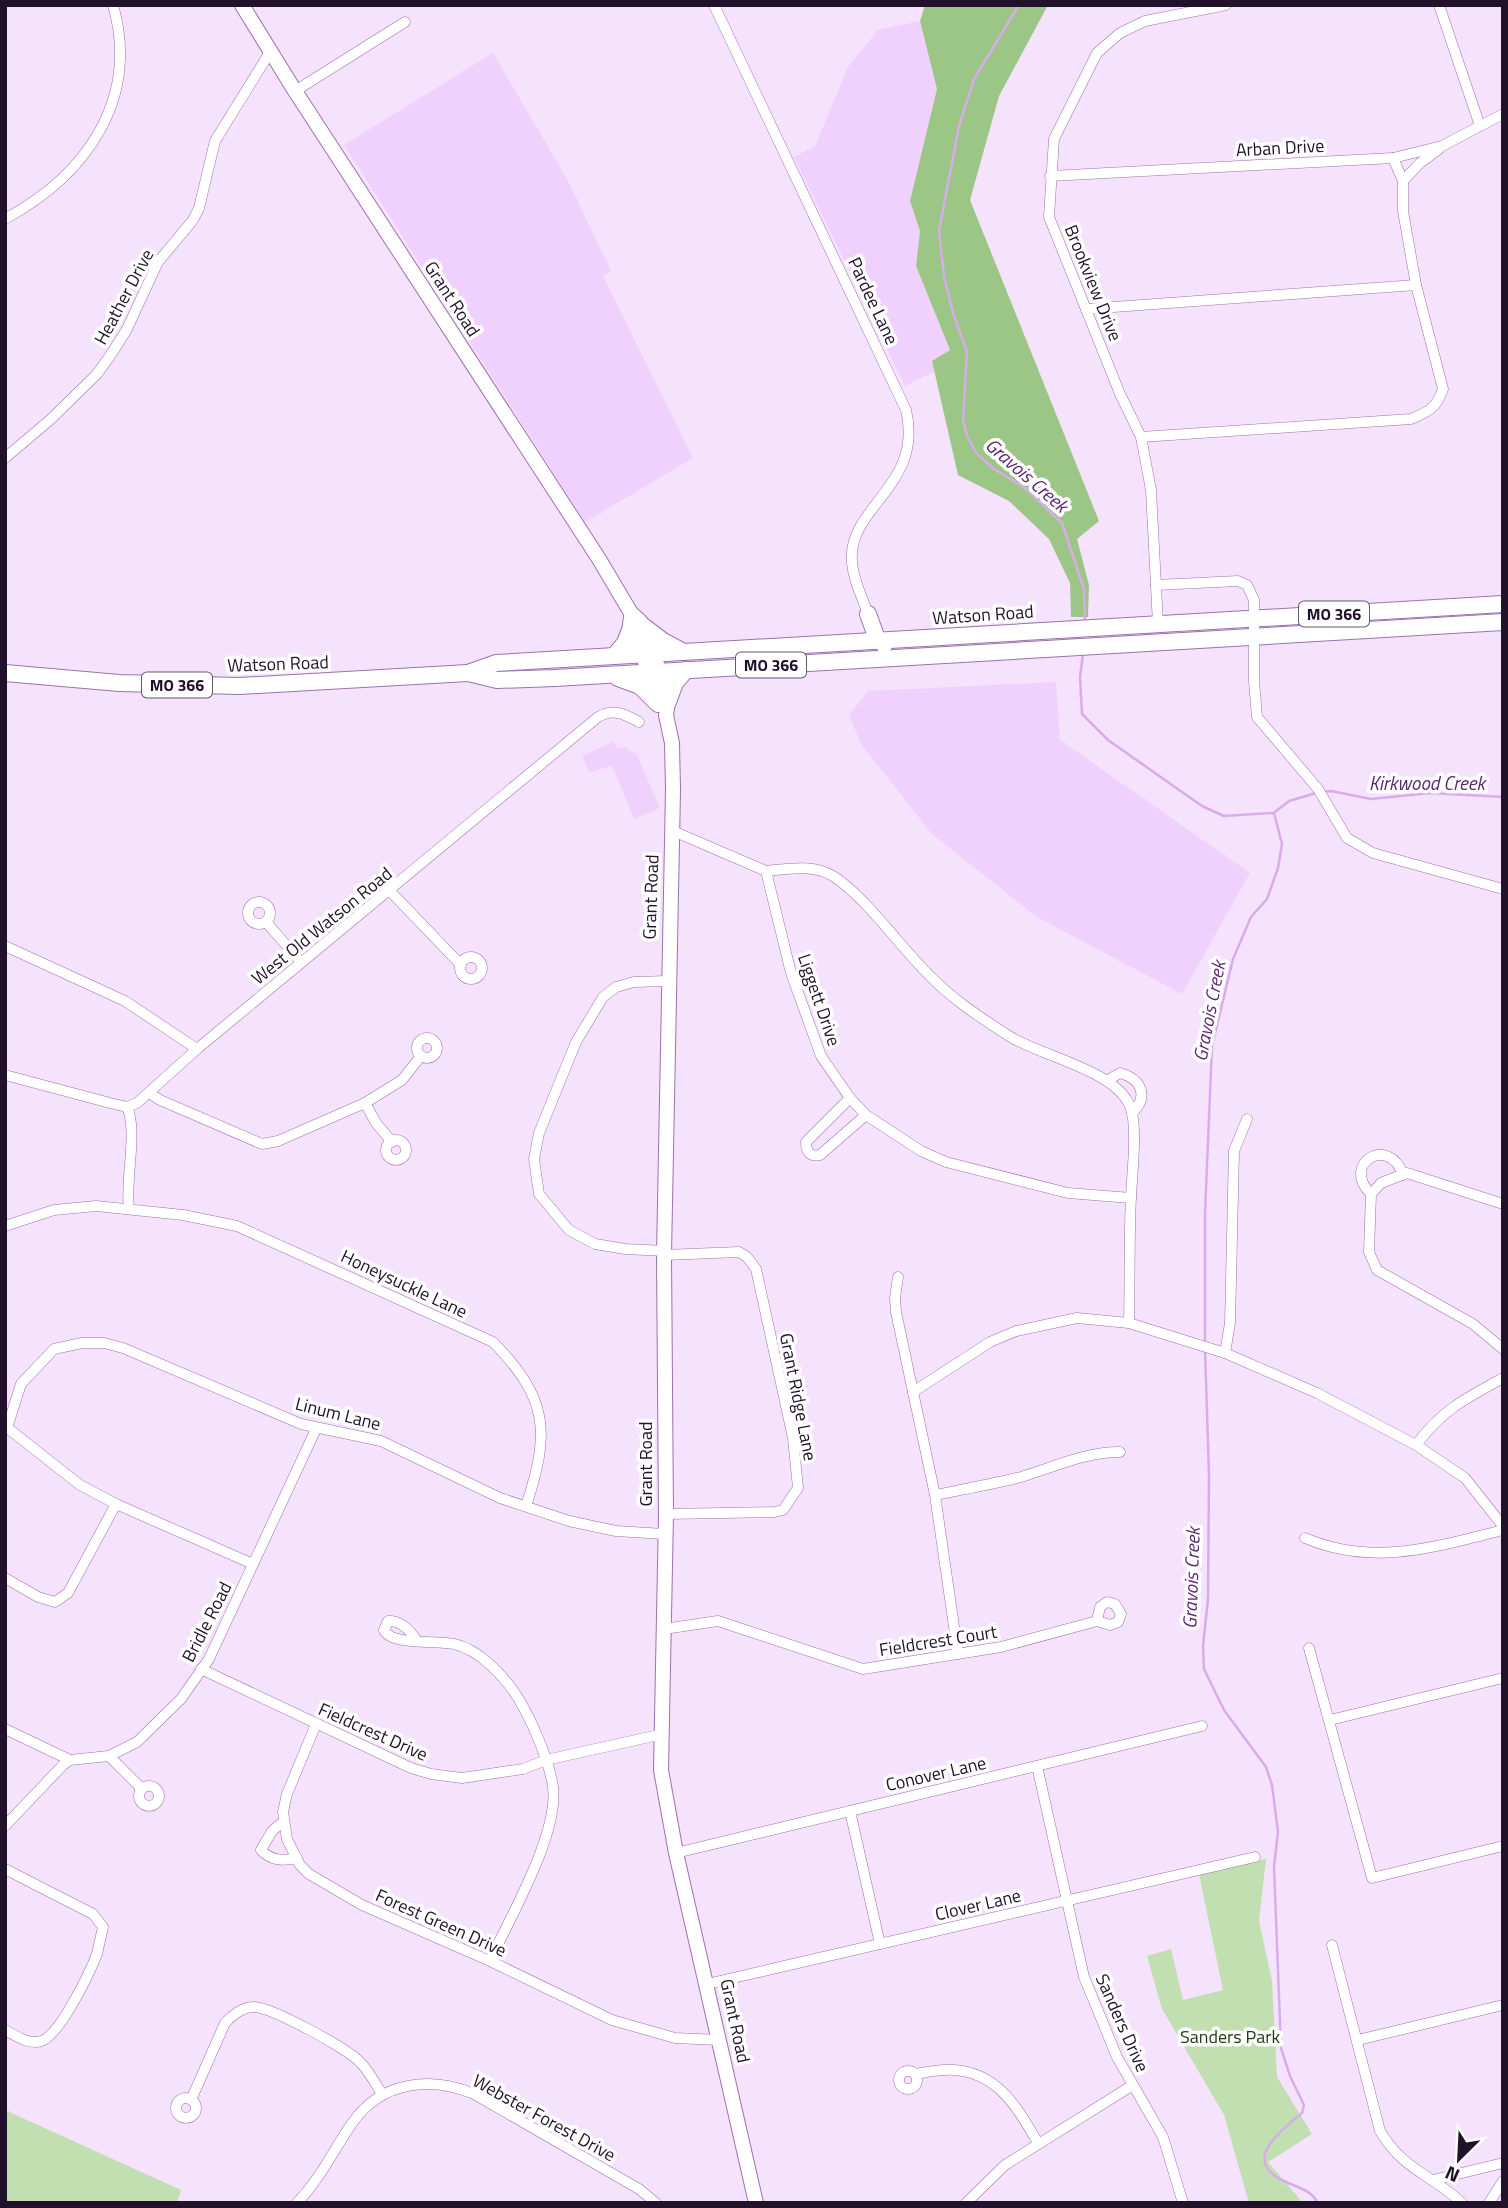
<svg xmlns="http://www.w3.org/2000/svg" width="1508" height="2208" viewBox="0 0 1508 2208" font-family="'Titillium Web',sans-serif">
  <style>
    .built { fill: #f0d1fe }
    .green { fill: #c1dfb1 }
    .forest { fill: #9cc686 }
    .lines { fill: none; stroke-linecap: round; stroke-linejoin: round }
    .stream { stroke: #d8aceb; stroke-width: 2.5 }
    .street-casing { stroke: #9d71b0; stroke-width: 11 }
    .secondary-casing { stroke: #9d71b0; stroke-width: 16 }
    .primary-casing { stroke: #9d71b0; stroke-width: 18 }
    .street { stroke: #fff; stroke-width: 10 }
    .secondary { stroke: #fff; stroke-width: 14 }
    .primary { stroke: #fff; stroke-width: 16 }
    .labels { text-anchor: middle; stroke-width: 7; stroke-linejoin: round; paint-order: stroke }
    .shield { fill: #fff; stroke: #64586a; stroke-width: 2 }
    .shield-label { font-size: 16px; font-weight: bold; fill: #22112a }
    .street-label { font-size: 18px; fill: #22112a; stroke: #fff }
    .park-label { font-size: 18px; fill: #1e390c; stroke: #fff }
    .water-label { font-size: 19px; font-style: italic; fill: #5c2871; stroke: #fff }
  </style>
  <rect width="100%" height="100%" fill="#f5e2fd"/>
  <g class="built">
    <polygon points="920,21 938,89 910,201 920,231 916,266 950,350 933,361 935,371 905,386 794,157 815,146 848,67 878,30"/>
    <polygon points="493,53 567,179 611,271 603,276 693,458 585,522 344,145"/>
    <polygon points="1056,682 1060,740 1250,873 1182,994 1037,917 932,834 861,744 849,715 868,691"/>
    <polygon points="613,742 618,749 625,747 637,755 660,808 634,819 612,765 590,773 582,756"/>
  </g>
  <g class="green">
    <polygon points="1266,1859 1259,1921 1272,1981 1277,2077 1312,2134 1268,2162 1303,2203 1249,2203 1224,2115 1162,2009 1147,1956 1171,1949 1183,2000 1223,1990 1199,1874"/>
    <polygon points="5,2110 181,2190 177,2203 5,2203"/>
  </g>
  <polygon class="forest" points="925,5 1048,5 999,96 970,200 1099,521 1077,539 1089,585 1088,617 1071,617 1070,583 1049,539 1009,501 958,475 932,361 950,350 916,266 920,231 910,201 937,89 920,21"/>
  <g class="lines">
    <g class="stream">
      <polyline points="1019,5 974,79 959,126 939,231 944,276 953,313 967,352 963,420 967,436 976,453 994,469 1025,488 1062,523 1084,589 1085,622"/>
      <polyline points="1083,654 1080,677 1082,714 1108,740 1202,806 1224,816 1274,813 1282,844 1278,868 1267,899 1251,917 1233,959 1212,1046 1205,1213 1205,1344"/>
      <polyline points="1322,792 1331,791 1371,799 1430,793 1503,797"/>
      <polyline points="1275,812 1289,801 1316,793"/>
      <path d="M1205,1350L1209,1474L1208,1599L1203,1646L1204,1669L1224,1710L1266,1767L1272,1785L1278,1832L1274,1867L1281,2048L1290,2076L1304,2105L1302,2113C1278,2133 1240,2162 1286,2182C1299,2188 1311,2190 1318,2203"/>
    </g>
    <defs>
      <g id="street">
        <path d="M714,5L906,410C924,487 847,506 852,562C853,579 862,597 868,614"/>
        <polyline points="1439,5 1480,126"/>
        <polyline points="295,91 405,22"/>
        <polyline points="1050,176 1393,158 1442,146 1503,114"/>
        <polyline points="1403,181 1420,163 1439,149"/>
        <path d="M5,219C86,175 140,100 113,5"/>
        <polyline points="1086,309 1416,285"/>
        <path d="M1141,437L1411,419C1429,411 1436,409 1443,389L1416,285L1403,211V181L1393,158"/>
        <polyline points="5,458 51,419 97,374 112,353 127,329 158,262 193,220 199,208 215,141 270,52"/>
        <polyline points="1156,585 1238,581 1247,585 1254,600 1254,681 1257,717 1318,789 1347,838 1373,853 1503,889"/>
        <polyline points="1158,624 1151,490 1141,437 1120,394 1049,217 1054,139 1097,53 1120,33 1145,21 1226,5"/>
        <polyline points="673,831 766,871 791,973 821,1056 850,1098 866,1115 921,1151 946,1162 1068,1193 1131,1198"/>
        <path d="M766,871C788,869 812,864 833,876C866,897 900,947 929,975C952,999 981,1018 1009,1036C1043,1057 1115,1070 1130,1106C1138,1125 1132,1174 1131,1196C1129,1238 1130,1281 1129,1323"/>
        <polyline points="390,891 461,965"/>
        <circle cx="259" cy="913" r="11"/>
        <polyline points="266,922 301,962"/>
        <polyline points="5,946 125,1001 197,1049"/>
        <circle cx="471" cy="968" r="11"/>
        <circle cx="427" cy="1048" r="10"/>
        <path d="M5,1075L110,1103L127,1107L137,1103L197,1049L598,717C614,708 624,714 639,722"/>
        <path d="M1108,1080L1120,1073C1142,1079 1149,1097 1132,1113"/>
        <polyline points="149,1093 160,1100 262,1144 278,1141 365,1103 402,1080 421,1056"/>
        <path d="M850,1098L806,1142C806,1152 810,1157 820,1155L866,1115"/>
        <polyline points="365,1103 376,1123 392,1142"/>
        <path d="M127,1107C138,1131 125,1180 129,1209"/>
        <circle cx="396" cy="1150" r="10"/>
        <path d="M1371,1194C1340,1164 1389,1134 1403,1175"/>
        <polyline points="1503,1204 1407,1173 1381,1183 1371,1194 1369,1252 1377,1270 1473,1324 1503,1349"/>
        <path d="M5,1226L54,1210L96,1206L183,1215L237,1226L493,1342C549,1399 550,1433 526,1506"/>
        <polyline points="666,1251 625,1249 595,1244 569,1230 539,1194 534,1159 539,1133 576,1042 603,997 616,987 634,982 668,981"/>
        <polyline points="664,1255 739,1252 747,1257 756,1269 793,1438 798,1488 783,1510 775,1512 666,1514"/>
        <polyline points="898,1277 895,1298 896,1312 935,1495 958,1654"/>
        <polyline points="1225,1353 1230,1323 1234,1151 1247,1119"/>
        <polyline points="913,1392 990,1342 1016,1331 1077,1318 1129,1323 1225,1353 1317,1393 1416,1445 1465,1478 1503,1526"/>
        <polyline points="5,1426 80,1485 116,1504 253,1564"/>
        <polyline points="7,1428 21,1384 54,1349 82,1343 104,1343 123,1348 301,1424 381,1441 500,1498 569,1521 616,1531 664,1534"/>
        <path d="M1416,1445C1442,1410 1466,1398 1503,1378"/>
        <path d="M935,1495C964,1489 993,1484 1021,1477C1054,1467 1085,1452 1120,1452"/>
        <path d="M1305,1538C1373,1567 1435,1547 1503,1530"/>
        <polyline points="5,1578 38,1597 55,1602 68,1593 116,1504"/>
        <polygon points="1107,1602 1115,1604 1121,1614 1118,1622 1110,1625 1097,1621 1100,1607"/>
        <polyline points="664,1629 718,1621 863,1669 1001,1647 1097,1621"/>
        <path d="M417,1641C410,1630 401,1620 388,1621L384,1630C391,1646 437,1640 454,1644C479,1649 505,1677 518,1698C532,1721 549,1760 553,1787C559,1834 510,1917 490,1961"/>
        <polyline points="1309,1648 1372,1878 1503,1846"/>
        <polyline points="201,1669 411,1768 431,1774 462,1778 523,1769 546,1760 663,1734"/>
        <polyline points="1330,1720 1503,1678"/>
        <polyline points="316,1724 287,1794 283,1812 287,1839 300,1865 309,1874 362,1905 490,1961 612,2020 675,2038 719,2040"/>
        <polyline points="5,1729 70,1760"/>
        <polyline points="109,1756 142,1789"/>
        <polyline points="1037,1766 1084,1977 1117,2057 1163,2137 1183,2203"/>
        <circle cx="149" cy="1796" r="10"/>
        <polyline points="850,1811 880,1944"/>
        <path d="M284,1821L272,1831L261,1850C271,1861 283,1861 297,1858"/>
        <polyline points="5,1826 63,1765 70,1760 109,1756 137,1742 181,1699 209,1659 316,1429"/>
        <polyline points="676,1853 1202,1726"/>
        <path d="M5,1869L93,1914L103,1927C101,1936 99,1945 97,1954C90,1972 59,2037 41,2041C29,2045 16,2036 5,2030"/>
        <path d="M1332,1945L1380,2131C1404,2171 1431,2174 1462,2203"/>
        <polyline points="707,1984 1255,1857"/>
        <polyline points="1358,2040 1503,2005"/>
        <circle cx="908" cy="2080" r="9"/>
        <path d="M915,2074C928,2072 941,2069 954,2070C999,2073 1018,2109 1038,2143"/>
        <circle cx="186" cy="2108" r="10"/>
        <path d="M191,2100L225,2023C231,2016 243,2007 253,2007C270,2006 348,2049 360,2062C369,2071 375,2083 382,2094"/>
        <polyline points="1433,2180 1503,2163"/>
        <path d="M297,2203C322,2177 333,2150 353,2122C382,2081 431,2076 474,2094L639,2189L656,2203"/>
        <polyline points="966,2203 1005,2165 1133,2085"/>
        <polyline points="1489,2203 1503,2181"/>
      </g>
      <g id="secondary">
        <polyline points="242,5 295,91 599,559 631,613 640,621 654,654 668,702 666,715 672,743 673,790 664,1255 666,1514 661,1770 676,1853 756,2203"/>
        <polyline points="631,618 630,624 643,655 658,705"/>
      </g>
      <g id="primary">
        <polyline points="868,614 876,636 884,645"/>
        <polyline points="642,625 663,641 682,651"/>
        <polyline points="614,656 625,643 631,627"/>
        <polyline points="5,673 119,683 239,686 468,673 496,663 1503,604"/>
        <polyline points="468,673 497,680 555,678 1503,622"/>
        <polyline points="618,678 640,686 657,703"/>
        <polyline points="668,702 675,683 686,670"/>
      </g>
    </defs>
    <use href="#street" class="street-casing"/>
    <use href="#secondary" class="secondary-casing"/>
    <use href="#primary" class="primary-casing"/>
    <use href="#street" class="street"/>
    <use href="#secondary" class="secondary"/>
    <use href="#primary" class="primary"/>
  </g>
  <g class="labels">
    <g class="shield">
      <rect x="1299" y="601.5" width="70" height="25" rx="5"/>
      <rect x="736" y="652.5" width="70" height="25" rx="5"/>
      <rect x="142" y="672.5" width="70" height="25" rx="5"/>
    </g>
    <g class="shield-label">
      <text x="1334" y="620">MO 366</text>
      <text x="771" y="671">MO 366</text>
      <text x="177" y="691">MO 366</text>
    </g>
    <g class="street-label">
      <text transform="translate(1280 148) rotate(-3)" y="6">Arban Drive</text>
      <text transform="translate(1093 283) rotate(68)" y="6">Brookview Drive</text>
      <text transform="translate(124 297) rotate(-62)" y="6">Heather Drive</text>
      <text transform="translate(452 299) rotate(57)" y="6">Grant Road</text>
      <text transform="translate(873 301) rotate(65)" y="6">Pardee Lane</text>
      <text transform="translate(983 615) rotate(-4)" y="6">Watson Road</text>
      <text transform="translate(278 664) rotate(-2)" y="6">Watson Road</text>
      <text transform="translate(651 897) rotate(-88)" y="6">Grant Road</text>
      <text transform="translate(322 926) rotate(-39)" y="6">West Old Watson Road</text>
      <text transform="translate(819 1000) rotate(71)" y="6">Liggett Drive</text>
      <text transform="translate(404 1284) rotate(25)" y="6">Honeysuckle Lane</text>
      <text transform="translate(798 1397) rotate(79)" y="6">Grant Ridge Lane</text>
      <text transform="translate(338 1414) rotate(14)" y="6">Linum Lane</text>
      <text transform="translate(646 1464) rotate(-90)" y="6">Grant Road</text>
      <text transform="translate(207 1622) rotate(-63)" y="6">Bridle Road</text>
      <text transform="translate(938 1641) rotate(-9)" y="6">Fieldcrest Court</text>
      <text transform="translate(373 1732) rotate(24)" y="6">Fieldcrest Drive</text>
      <text transform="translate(936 1774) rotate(-13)" y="6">Conover Lane</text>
      <text transform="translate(978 1905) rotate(-13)" y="6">Clover Lane</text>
      <text transform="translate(441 1923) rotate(24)" y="6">Forest Green Drive</text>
      <text transform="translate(735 2021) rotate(78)" y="6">Grant Road</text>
      <text transform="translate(1122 2023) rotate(66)" y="6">Sanders Drive</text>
      <text transform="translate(544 2118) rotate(29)" y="6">Webster Forest Drive</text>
    </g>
    <g class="park-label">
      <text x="1230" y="2043">Sanders Park</text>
    </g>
    <g class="water-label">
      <text transform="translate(1027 475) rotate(41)" y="7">Gravois Creek</text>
      <text x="1427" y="790">Kirkwood Creek</text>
      <text transform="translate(1209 1011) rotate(-79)" y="7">Gravois Creek</text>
      <text transform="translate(1191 1578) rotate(-88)" y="7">Gravois Creek</text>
    </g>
  </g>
  <rect width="1508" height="2208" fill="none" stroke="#22112a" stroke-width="14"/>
  <g transform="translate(1459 2159) rotate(204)" stroke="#ffffff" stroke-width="5" paint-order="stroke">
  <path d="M0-5L12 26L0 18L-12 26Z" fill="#22112a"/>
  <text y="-10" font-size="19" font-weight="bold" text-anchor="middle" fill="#22112a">N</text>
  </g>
</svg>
